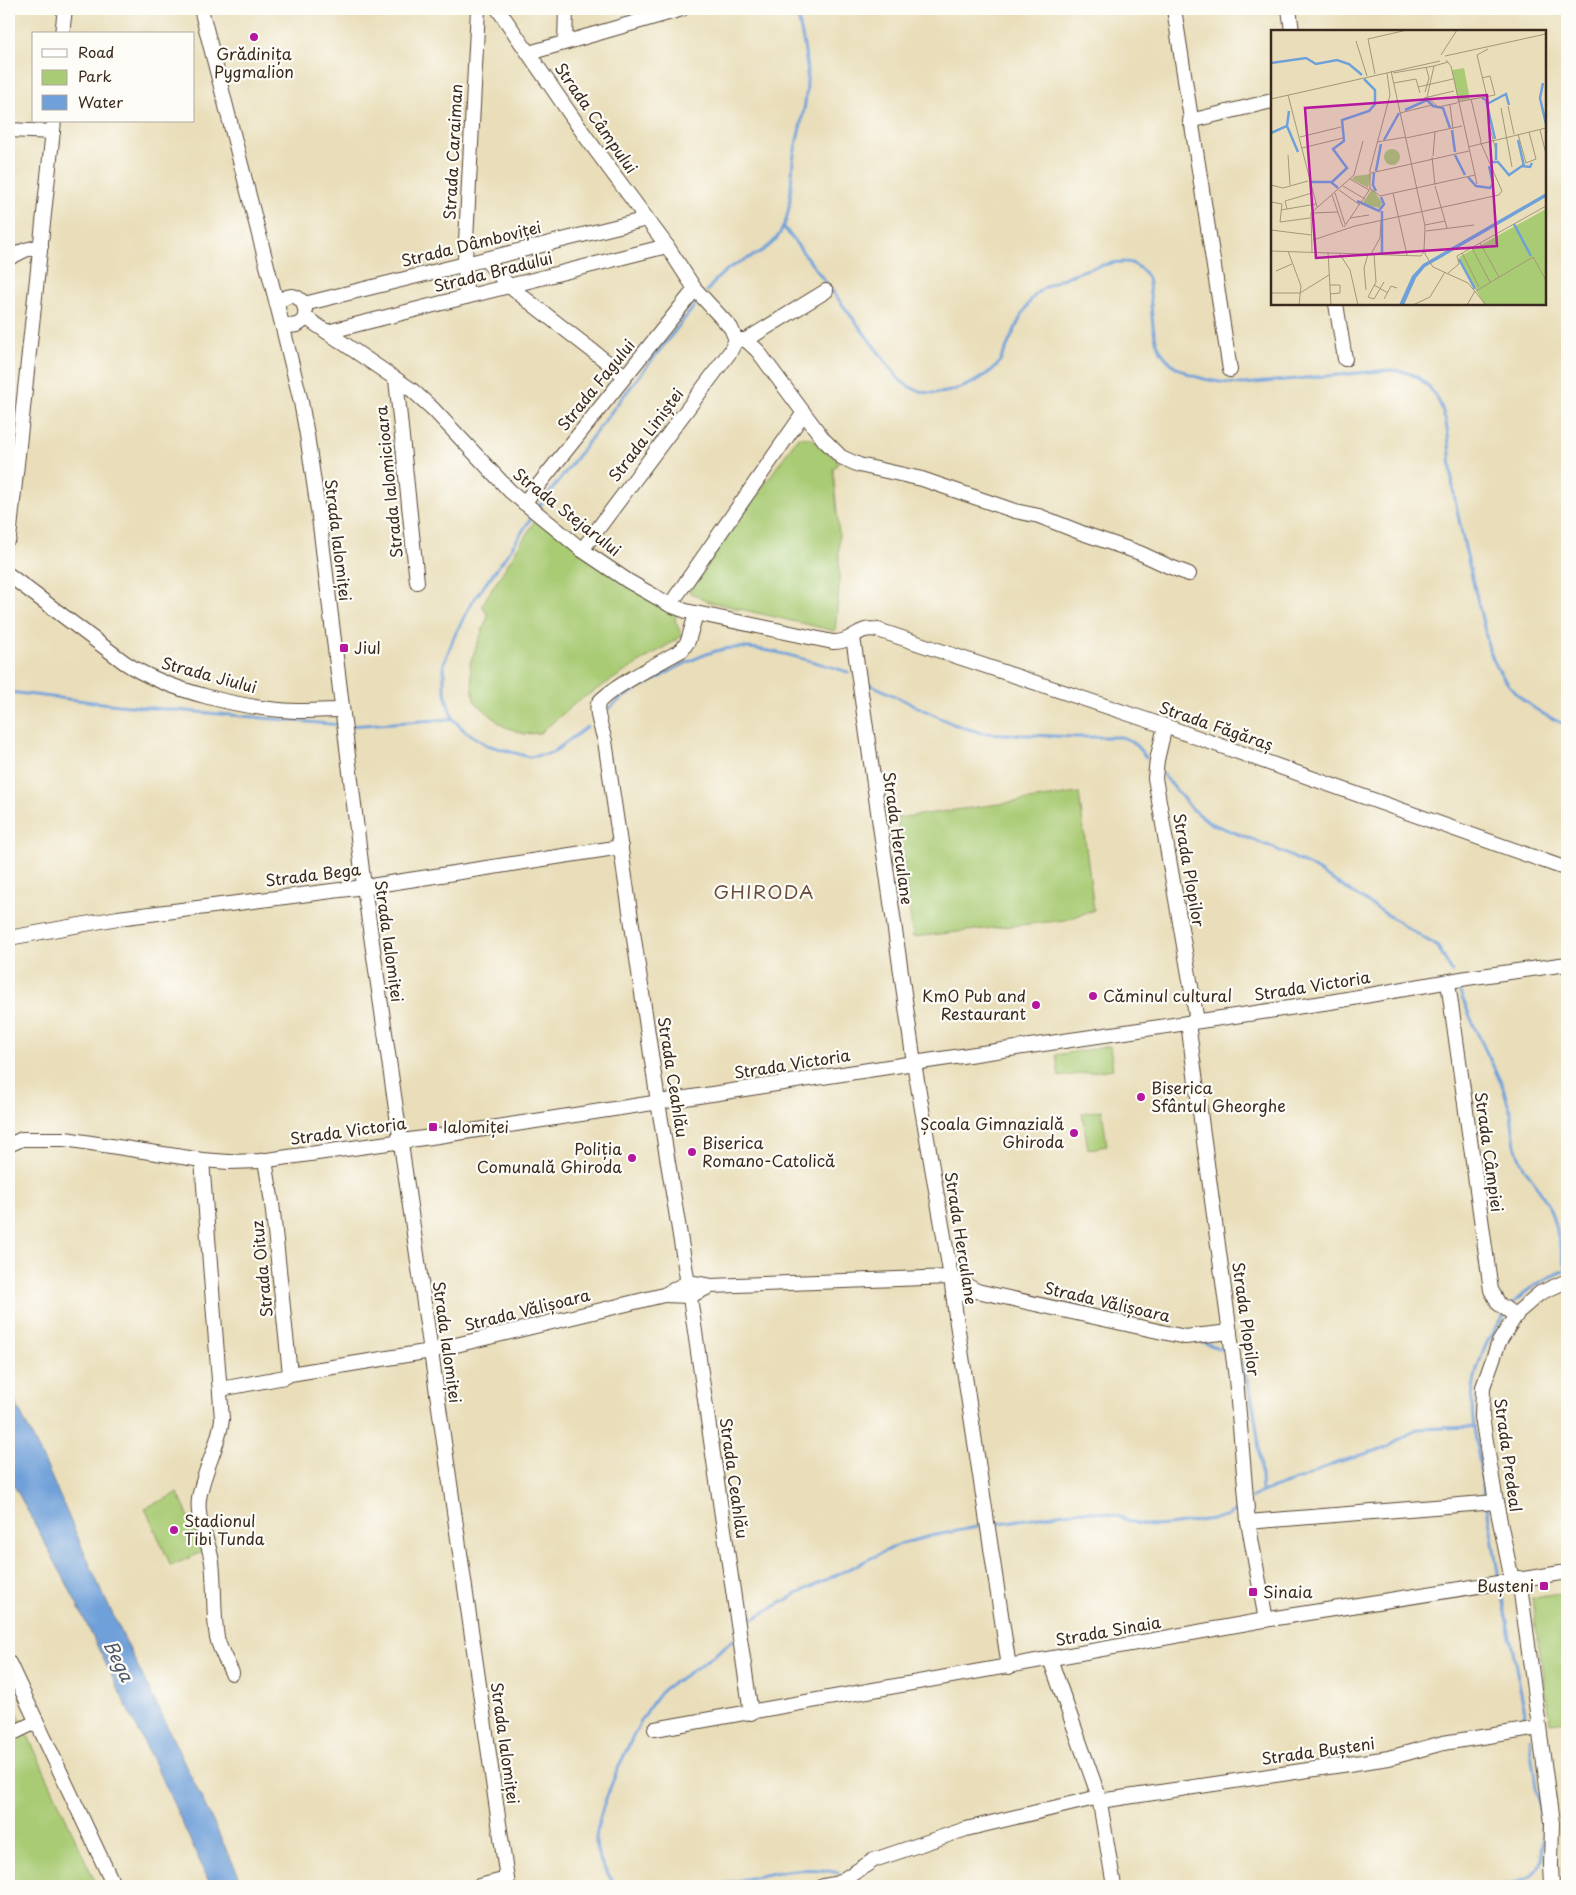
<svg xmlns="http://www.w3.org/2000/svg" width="1576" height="1895" viewBox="0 0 1576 1895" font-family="'Playpen Sans',sans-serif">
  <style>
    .green { fill: #a9cb73; stroke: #727a48 }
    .water { fill: #6fa0d9; stroke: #55657c }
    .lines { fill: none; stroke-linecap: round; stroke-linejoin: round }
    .stream { stroke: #6fa0d9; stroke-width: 3 }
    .minor-casing { stroke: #554535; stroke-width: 16 }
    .minor { stroke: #fff; stroke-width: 14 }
    .poi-dot { fill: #b5179e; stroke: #fdfcf7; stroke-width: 2 }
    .labels { text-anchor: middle; stroke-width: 4.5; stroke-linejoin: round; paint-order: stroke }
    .poi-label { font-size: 16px; fill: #3b2a1e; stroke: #fdfcf7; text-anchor: start }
    .street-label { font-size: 16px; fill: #3b2a1e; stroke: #fdfcf7 }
    .water-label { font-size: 18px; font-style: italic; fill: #505969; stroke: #fdfcf7 }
    .quarter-label { font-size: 19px; letter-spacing: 1px; fill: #6c5141; stroke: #fdfcf7 }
    .inset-river { fill: none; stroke: #6fa0d9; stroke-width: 2.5 }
    .inset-road { fill: none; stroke: #a3967b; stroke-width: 1 }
    .view { fill: #b5179e; fill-opacity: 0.15; stroke: #b5179e; stroke-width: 2.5 }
    .inset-edge { fill: none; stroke: #3b2a1e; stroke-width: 2.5 }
  </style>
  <rect width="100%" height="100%" fill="#fdfcf7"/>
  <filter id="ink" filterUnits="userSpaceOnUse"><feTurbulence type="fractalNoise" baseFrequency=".02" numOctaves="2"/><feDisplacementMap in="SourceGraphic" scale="10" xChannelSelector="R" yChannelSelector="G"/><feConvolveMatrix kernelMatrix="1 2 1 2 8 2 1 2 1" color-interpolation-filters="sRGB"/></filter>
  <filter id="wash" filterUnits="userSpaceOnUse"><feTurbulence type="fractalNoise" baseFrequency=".0096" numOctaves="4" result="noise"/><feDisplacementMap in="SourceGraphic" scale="20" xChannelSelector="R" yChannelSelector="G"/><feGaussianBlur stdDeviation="1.12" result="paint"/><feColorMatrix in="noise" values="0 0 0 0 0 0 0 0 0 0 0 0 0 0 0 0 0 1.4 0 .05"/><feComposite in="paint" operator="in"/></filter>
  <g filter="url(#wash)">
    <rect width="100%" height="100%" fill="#e9deb9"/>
    <g class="green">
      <polygon points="798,437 812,438 839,462 833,469 839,534 839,588 835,631 706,601 689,592"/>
      <polygon points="536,519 677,611 675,620 682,636 578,701 540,733 524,734 503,726 474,701 470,663 488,616 482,605"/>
      <polygon points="1079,793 1094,910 1065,920 913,937 897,818"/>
      <polygon points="1110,1046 1113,1069 1059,1077 1056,1055"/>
      <polygon points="1102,1110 1107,1146 1088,1149 1082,1113"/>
      <polygon points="178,1493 204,1551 171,1566 145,1508"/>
      <polygon points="1567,1593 1567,1721 1550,1723 1532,1598"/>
      <polygon points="9,1694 97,1886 9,1886"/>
    </g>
    <polygon class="water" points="9,1389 47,1467 101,1590 244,1886 211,1886 170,1796 67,1584 9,1476"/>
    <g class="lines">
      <g class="stream">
        <path d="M783,226L898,378C927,407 970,389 997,366C1010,345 1019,313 1035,295C1047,281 1113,257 1131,263C1139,266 1144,271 1148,278C1152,298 1150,320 1156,340C1167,376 1212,383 1244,384L1390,370C1410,370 1426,380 1437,398C1451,422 1449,460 1453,488C1462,542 1477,595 1489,649C1502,686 1530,711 1567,725"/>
        <path d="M707,291C714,282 721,273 731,267C746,258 765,253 776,239C795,215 789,182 794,155C799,128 808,103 807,76C807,53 801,31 796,9"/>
        <polyline points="538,508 618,403 696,304"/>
        <polyline points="533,515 507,555 472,602 454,637 444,663 444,686 448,705 453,719 465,731 487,745 529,757 552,753 587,727"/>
        <polyline points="870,684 953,724 982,733 1076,737 1122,737 1133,742 1146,757"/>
        <polyline points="9,692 119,705 341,725"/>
        <path d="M608,709C623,695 642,687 660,677C679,666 699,655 720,650C753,641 814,662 848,672"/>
        <polyline points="348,726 453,719"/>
        <polyline points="1163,774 1190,807 1210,823 1274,848 1312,867 1438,947 1452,972"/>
        <polyline points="1458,988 1475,1028 1503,1087 1511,1114 1515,1145 1521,1162 1548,1204 1552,1215 1567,1270"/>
        <path d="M1510,1307C1525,1289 1545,1278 1567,1270"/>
        <polyline points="1200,1341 1224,1350"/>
        <path d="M1241,1362C1257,1403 1259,1448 1262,1492"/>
        <polyline points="1474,1427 1485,1498"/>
        <path d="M1251,1498L1262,1492L1302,1478L1338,1462L1388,1447L1417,1429L1474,1427C1467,1387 1480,1346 1505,1314"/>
        <polyline points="1487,1507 1499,1579"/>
        <polyline points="994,1524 1078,1511 1097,1512 1114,1515 1138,1524 1153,1526 1168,1525 1227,1517 1238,1507"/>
        <polyline points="1500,1586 1527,1723"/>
        <polyline points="751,1620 795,1595 900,1544 931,1536 977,1527"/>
        <polyline points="856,1882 862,1886"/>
        <path d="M617,1886C607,1875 596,1858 596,1842C596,1809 638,1719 660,1693C665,1687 674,1682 681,1678C699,1666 717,1654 733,1640"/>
        <path d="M716,1886C757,1877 797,1863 839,1873"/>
        <polyline points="1494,1886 1519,1882 1530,1877 1538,1868 1542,1859 1543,1836 1529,1738"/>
      </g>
    </g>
  </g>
  <g filter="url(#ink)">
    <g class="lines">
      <defs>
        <g id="minor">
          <polyline points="201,9 282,324 301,402 307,435 319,517 364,887 508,1886"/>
          <polyline points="498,9 586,137 667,246 695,289 731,328 736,340"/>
          <polyline points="1174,9 1230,370"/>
          <polyline points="1289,9 1292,31"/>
          <polyline points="62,34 65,9"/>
          <polyline points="565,42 566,9"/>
          <polyline points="529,53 682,9"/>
          <polyline points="1190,121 1272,101"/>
          <polyline points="9,130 53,132"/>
          <polyline points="9,258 25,250 41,246"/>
          <polyline points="485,259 509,286 625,376"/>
          <polyline points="466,297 465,260 478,9"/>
          <path d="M277,304C305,275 321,336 282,324"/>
          <polyline points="304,304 647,219"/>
          <polyline points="1336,304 1345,359"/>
          <path d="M305,317L412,390L433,409L510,491L582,550L628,581L670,605L686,611L833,642C853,643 858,625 878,630L1165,726L1567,869"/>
          <polyline points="327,332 667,246"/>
          <polyline points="736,340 746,340 757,350 824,440 841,457 859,465 922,479 1015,511 1039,516 1082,533 1140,553 1168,566 1189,574"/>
          <polyline points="746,340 826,291"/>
          <polyline points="396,379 417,582"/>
          <polyline points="524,503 695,289"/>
          <polyline points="9,538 54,121"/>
          <polyline points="582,550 730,352 736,340"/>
          <path d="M9,575L124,662C167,691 245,709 296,711C312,711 327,710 342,710"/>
          <polyline points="670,605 803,414"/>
          <path d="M696,614L688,641L682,650C668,658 603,692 598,704C595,711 603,733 605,741L658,1102L688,1284L751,1713"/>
          <polyline points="853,637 914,1063 951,1277 956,1317 1009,1667"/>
          <polyline points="1165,726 1157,760 1155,778 1197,1021"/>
          <polyline points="9,938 118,918 364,887 621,847"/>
          <polyline points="1448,982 1491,1290 1499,1304 1516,1316"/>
          <polyline points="1188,1023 1236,1378 1248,1522 1266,1620"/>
          <polyline points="9,1145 22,1139 65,1139 202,1160 229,1162 260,1161 438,1136 914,1063 1330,1002 1467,978 1567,964"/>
          <path d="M202,1160L222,1419C219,1446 203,1471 199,1499C196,1521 209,1540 212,1562C215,1587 213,1613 217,1638C220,1650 227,1662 232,1673"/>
          <polyline points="265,1160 272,1203 290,1374"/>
          <polyline points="711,1286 690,1296 664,1295 688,1282 711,1286 951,1277 977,1291 953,1294"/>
          <polyline points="977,1291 1185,1337 1230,1332"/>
          <polyline points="221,1389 285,1377 290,1374 431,1351 664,1295"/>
          <polyline points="1248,1522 1496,1502"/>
          <polyline points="1519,1578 1552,1823 1551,1865 1552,1886"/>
          <polyline points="1512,1580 1496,1502 1482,1417 1483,1387 1499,1342 1518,1312 1540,1293 1567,1281"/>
          <polyline points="1050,1659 1099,1797 1114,1886"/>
          <polyline points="9,1663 114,1886"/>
          <polyline points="655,1729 1282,1617 1567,1572"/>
          <polyline points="9,1735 36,1722"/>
          <polyline points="1100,1801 1389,1758 1443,1743 1539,1728"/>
          <polyline points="479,1886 507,1879"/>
          <polyline points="823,1886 838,1883 874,1860 966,1829 1099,1797"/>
        </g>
      </defs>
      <use href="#minor" class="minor-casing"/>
      <use href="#minor" class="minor"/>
    </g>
  </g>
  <g class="poi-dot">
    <circle cx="254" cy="37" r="5"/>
    <rect x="339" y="643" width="10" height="10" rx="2.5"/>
    <circle cx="1093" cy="996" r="5"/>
    <circle cx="1036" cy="1005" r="5"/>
    <circle cx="1141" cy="1097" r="5"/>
    <rect x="428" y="1122" width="10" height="10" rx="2.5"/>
    <circle cx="1074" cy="1133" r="5"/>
    <circle cx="692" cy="1152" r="5"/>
    <circle cx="632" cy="1158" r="5"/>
    <circle cx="174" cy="1530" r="5"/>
    <rect x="1539" y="1581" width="10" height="10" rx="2.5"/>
    <rect x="1248" y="1587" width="10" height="10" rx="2.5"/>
  </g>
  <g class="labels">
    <g class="poi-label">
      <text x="254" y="60" text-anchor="middle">Grădinița<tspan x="254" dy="18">Pygmalion</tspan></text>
      <text x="354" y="654">Jiul</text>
      <text x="1026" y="1002" text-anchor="end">Km0 Pub and<tspan x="1026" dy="18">Restaurant</tspan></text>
      <text x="1103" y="1002">Căminul cultural</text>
      <text x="1151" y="1094">Biserica<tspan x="1151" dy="18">Sfântul Gheorghe</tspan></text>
      <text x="1064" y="1130" text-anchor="end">Școala Gimnazială<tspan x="1064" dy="18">Ghiroda</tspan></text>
      <text x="443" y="1133">Ialomiței</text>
      <text x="702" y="1149">Biserica<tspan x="702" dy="18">Romano-Catolică</tspan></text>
      <text x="622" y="1155" text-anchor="end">Poliția<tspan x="622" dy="18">Comunală Ghiroda</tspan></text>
      <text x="184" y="1527">Stadionul<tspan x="184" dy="18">Tibi Tunda</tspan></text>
      <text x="1534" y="1592" text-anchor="end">Bușteni</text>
      <text x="1263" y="1598">Sinaia</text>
    </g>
    <g class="street-label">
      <text transform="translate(596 118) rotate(55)" y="6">Strada Câmpului</text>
      <text transform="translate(453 152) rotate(-87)" y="6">Strada Caraiman</text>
      <text transform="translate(471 244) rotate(-14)" y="6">Strada Dâmboviței</text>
      <text transform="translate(493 272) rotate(-14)" y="6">Strada Bradului</text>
      <text transform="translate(596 385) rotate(-51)" y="6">Strada Fagului</text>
      <text transform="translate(646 435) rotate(-53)" y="6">Strada Liniștei</text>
      <text transform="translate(389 482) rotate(-96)" y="6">Strada Ialomicioara</text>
      <text transform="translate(567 512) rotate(38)" y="6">Strada Stejarului</text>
      <text transform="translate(338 540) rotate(83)" y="6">Strada Ialomiței</text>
      <text transform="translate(209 675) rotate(15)" y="6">Strada Jiului</text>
      <text transform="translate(1216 726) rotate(19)" y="6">Strada Făgăraș</text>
      <text transform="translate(898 838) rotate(82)" y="6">Strada Herculane</text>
      <text transform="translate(1189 870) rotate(80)" y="6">Strada Plopilor</text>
      <text transform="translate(313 875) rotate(-7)" y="6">Strada Bega</text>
      <text transform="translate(389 941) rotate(82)" y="6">Strada Ialomiței</text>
      <text transform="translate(1312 986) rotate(-9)" y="6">Strada Victoria</text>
      <text transform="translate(792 1064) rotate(-9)" y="6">Strada Victoria</text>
      <text transform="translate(673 1077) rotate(81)" y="6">Strada Ceahlău</text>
      <text transform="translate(348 1131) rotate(-8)" y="6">Strada Victoria</text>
      <text transform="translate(1489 1152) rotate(82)" y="6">Strada Câmpiei</text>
      <text transform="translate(961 1238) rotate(81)" y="6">Strada Herculane</text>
      <text transform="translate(262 1269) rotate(-96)" y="6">Strada Oituz</text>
      <text transform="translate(1107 1302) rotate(13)" y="6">Strada Vălișoara</text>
      <text transform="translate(527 1310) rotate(-14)" y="6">Strada Vălișoara</text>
      <text transform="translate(1246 1319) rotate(82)" y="6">Strada Plopilor</text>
      <text transform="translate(447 1342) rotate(82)" y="6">Strada Ialomiței</text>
      <text transform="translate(1508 1455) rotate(82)" y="6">Strada Predeal</text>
      <text transform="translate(734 1478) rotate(82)" y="6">Strada Ceahlău</text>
      <text transform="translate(1108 1631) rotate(-10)" y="6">Strada Sinaia</text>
      <text transform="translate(505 1743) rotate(82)" y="6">Strada Ialomiței</text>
      <text transform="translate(1318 1751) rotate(-8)" y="6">Strada Bușteni</text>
    </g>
    <g class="water-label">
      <text transform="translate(118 1661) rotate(64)" y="6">Bega</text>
    </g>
    <g class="quarter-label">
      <text x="764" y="899">GHIRODA</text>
    </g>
  </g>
  <g transform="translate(1271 30)">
    <rect width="275" height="275" fill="#e9deb9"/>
    <path d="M193,38L199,69L187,71L181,40ZM113 127a8 8 0 1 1 16 0a8 8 0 1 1-16 0ZM100,144L97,158L81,149L84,146ZM101,159L111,172L109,178L91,174ZM275,179V275H213L188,227Z" fill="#a9cb73"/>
    <path d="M275,163V167L154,237L145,248L133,275H128L141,246L152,234Z" fill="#6fa0d9"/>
    <path class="inset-river" d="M0,33L35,28L45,34L66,30L78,34L91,45M272,53L269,68L275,94M211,68L215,70L224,109M216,74L235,64L238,75M134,80L156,70L162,76L172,78L179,98M16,96L27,122M181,100L184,122M0,103L16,96L18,81M113,110L128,83M247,110L253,136M225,113V130M184,125L194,145M221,132H227L238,145L251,136L259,137L261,133M105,141L110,114M103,143L102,155L105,161M197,147L205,156L219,158L222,154L218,136M40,152H60L67,158M61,152L76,138L62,119L73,111L71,90L98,81L104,74V60L93,49M86,171L108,181L113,174L110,167M111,181V223M243,194L260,226M188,229L204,259"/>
    <path class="inset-road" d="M85,11L96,46M170,25L186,0M174,26L275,4M175,30L180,36L206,154M120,41L154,196L153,221M122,43L163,36M104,44L97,9L136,0M123,53L145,49L149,63M147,57L182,49M154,62L158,48L155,37M17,65L46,177M156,67L163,36L177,32M156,67L167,77L186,73M216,67L206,25L217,19M153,68L183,61M0,69L169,31M200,69L210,111M186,72L224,65L219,46L211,48M179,75L182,99M237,76L243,104M230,78L241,137M129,83L161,75M218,95L224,117M269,100L275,124M247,104L255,133L265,129L258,102M29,107L70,97M135,108L191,96M106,112L135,107M197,117L275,98M31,118L72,108M17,125L19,155M162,126L164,102M161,127L164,155M100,143L198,121M79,149L98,160M0,155L12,158L37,151M72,156L94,169M164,156L176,198M99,158L109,166L204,145M68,160L89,175M64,163L74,194M122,163L136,225M61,165L72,197M0,172L11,174L9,192L39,188M16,179L14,171L41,163M10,180L45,174M41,183L67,182M79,188L98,185M154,195L174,191M73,197L99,159V140L119,65L116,43M0,200L40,205M155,201L203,195M42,210L84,196L228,165L231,161L209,111M209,213L228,247M201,218L219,252M0,221L150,226L154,220V224M17,221L30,256L28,275M41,222L40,183L83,145L92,111M57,222L60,275M68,223L79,240L87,275M191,223L208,257M100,224L109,208L110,191M103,224L105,252L97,267L103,269L113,252M154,224L162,237L197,253L215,275M5,241L21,234M177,243L188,234L186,226L275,176M59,255H69V263L59,264M103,255L117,263M95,260L93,238L97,224M205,261L262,227L275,250M0,263H29L58,245M113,269L120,256L126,258M142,275L159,267L174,242M196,275L204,261"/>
    <path class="view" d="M216,65L226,216L45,228L34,78Z"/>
    <rect width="275" height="275" class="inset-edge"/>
  </g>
  <rect width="1576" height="1895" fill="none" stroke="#fdfcf7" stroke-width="30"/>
  <rect x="32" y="32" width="162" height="90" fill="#fdfcf7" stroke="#afa8a0"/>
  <rect x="42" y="49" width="25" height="8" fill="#ffffff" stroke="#afa8a0"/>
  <text x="78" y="58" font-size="15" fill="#3b2a1e">Road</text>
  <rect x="42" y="70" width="25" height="15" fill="#a9cb73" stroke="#afa8a0"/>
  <text x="78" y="82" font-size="15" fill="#3b2a1e">Park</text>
  <rect x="42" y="95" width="25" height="15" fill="#6fa0d9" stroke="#afa8a0"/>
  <text x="78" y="108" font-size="15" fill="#3b2a1e">Water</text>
</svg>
